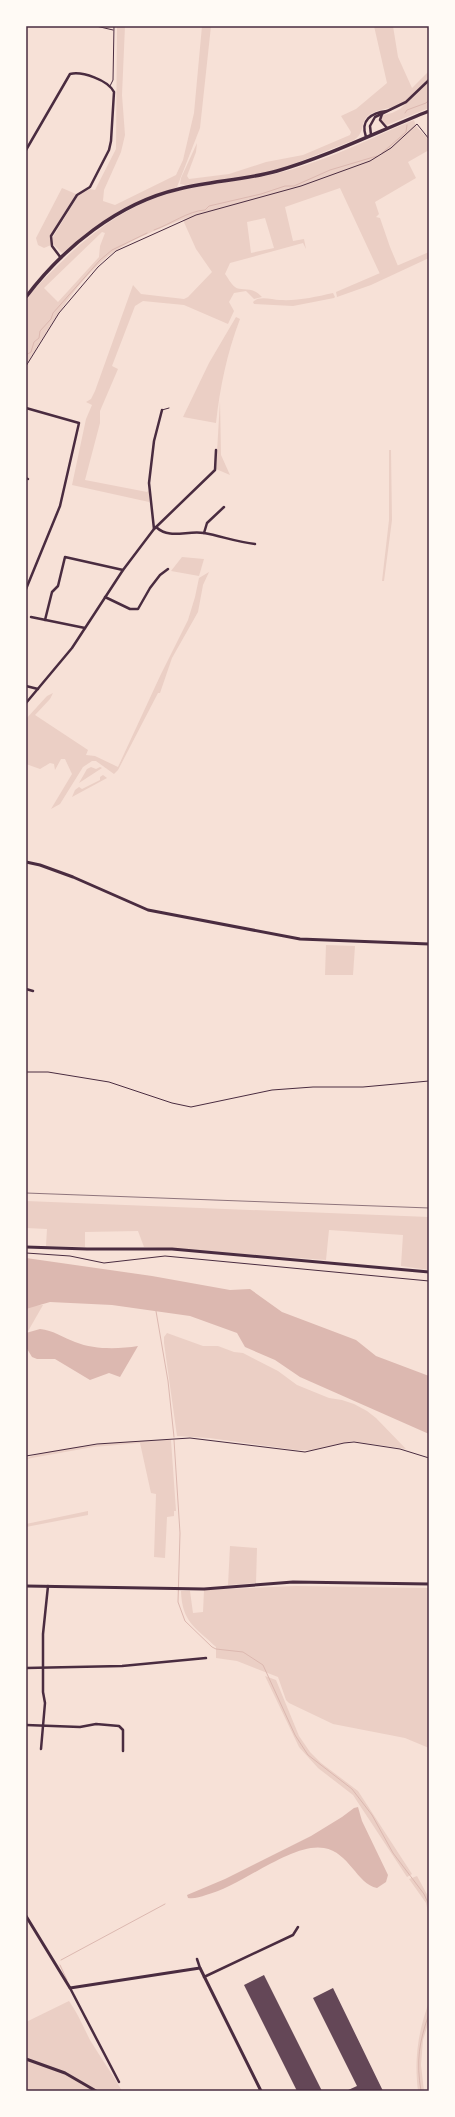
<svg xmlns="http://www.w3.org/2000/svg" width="455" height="2117" viewBox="0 0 455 2117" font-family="'Sofia Sans Condensed',sans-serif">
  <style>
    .green { fill: #ebcfc5; fill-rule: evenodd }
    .water { fill: #dcb8b0 }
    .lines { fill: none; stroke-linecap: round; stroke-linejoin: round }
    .stream { stroke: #dcb8b0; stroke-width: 1 }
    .building { fill: #644757 }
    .path { stroke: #4a2c40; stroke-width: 1 }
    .service { stroke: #4a2c40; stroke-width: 1 }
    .minor { stroke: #4a2c40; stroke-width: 2.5 }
    .tertiary { stroke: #4a2c40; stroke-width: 3 }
    .secondary { stroke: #4a2c40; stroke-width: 3 }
    .primary { stroke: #4a2c40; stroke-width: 3.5 }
    .rail { stroke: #8f747c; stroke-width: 1 }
    .neatline { fill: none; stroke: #4a2c40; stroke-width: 1.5 }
  </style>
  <rect width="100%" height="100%" fill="#f7e1d7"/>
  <g class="green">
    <path d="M117,26H125L122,95L125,135L121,152L104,190L103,201L115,205L176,175L183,160L194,113L202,26H211L200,128L177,187C159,196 140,200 122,209C100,222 83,239 62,253L53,244V237L79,194L90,189L95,190L116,149Z"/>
    <path d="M374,26H393L398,57L412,88L429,71V78C420,87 411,99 399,105C390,109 377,109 369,115C359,123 366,132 354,140L281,169L246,177L185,185L180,184L181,178L197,143L196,152L187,176L189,179L229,174L266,162L303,155L350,135L351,132L341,116L356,109L387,83Z"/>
    <polygon points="429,81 429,108 387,125 381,121 383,115 392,113 400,109"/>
    <path d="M414,120L416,126L429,140V150L408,162L416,178L375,202L379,214L376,217L380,218L390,247L398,266L380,274L340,188L285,207L293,241L304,239L306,249L303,243L230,263L225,274C228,278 231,284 235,287C241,292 251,285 262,297L254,299L246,291L234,293L229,302L234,311L228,324L184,305L143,301L135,306L112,366L118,369L100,411V423L85,480L147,492L149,490V502L72,485L86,419L92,405L86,402L91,399L95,391L133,285L141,294L184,299L188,297L212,272L196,249L183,220L192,216C168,225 126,241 107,257C73,285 49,328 26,365V300L31,293C74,247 119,204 182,190C218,182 254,180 290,170C332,158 373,137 414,120ZM265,218L274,248L251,253L247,222ZM102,232L105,233L100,246L99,257L58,302L44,288Z"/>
    <polygon points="62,188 76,194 51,234 51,245 44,248 38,245 36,238"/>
    <polygon points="429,252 429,258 371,285 337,297 336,292"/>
    <path d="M333,293L335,297L334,298L293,306L254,304L253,302C259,295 272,300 280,300C298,301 315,297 333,293Z"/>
    <path d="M236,317L240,319C227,353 220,387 216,423L183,417L209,363Z"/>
    <polygon points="220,401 221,455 230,475 216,469"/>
    <polygon points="389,450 391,450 392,520 384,581 382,581 389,520"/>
    <polygon points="182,557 204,559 199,576 171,571"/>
    <polygon points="209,572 203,585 198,612 172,658 160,693 158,693 118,770 114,774 96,761 92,761 83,767 60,804 51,809 72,774 65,759 61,759 55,770 54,764 50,763 40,769 26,764 26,719 47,696 53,693 50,699 35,715 88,750 86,755 95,756 118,767 161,674 188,620 195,597 199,578"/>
    <polygon points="91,767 96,769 100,767 102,768 79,783 87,769"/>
    <polygon points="103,775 107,778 72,797 75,790 79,787 82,789 100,780 100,777"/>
    <polygon points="326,945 355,946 353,975 325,975"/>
    <polygon points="26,1201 429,1217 429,1270 401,1266 403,1235 329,1230 326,1260 144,1247 138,1231 85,1232 85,1247 46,1246 47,1229 26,1228"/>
    <polygon points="43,1305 27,1333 26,1334 26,1306"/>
    <polygon points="167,1333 203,1346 218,1346 234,1352 243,1353 278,1371 297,1385 329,1398 342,1400 354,1404 367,1411 376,1418 406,1449 352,1441 313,1450 296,1450 209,1438 177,1436 164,1343 164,1337"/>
    <path d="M171,1440L176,1511H174V1516L167,1517L165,1558L154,1557L156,1494L151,1493L140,1443L93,1447L26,1459C43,1447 147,1439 171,1440Z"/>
    <polygon points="88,1511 88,1515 26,1527 26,1524"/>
    <polygon points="230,1546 257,1548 256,1583 228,1585"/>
    <path d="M296,1586L429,1588V1748L405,1738L333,1724L289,1703L286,1700L278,1677L237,1661L216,1658V1647C195,1627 182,1622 181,1591H190L193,1613L203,1612L204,1590Z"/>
    <polygon points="265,1676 276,1680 299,1736 310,1752 321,1763 358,1791 412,1874 407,1877 353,1795 318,1768 299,1747"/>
    <polygon points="417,1876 429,1898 429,1916 426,1903 409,1879"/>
    <path d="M69,2001C78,2014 83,2026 90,2040C100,2057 112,2073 122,2091H26V2022Z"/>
    <path d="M429,2002V2021L423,2040L421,2065L424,2091H418C414,2059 418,2032 429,2002Z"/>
  </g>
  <g class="water">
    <polygon points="26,1258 152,1276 230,1290 250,1289 282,1312 356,1340 376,1356 429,1376 429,1434 300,1377 275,1360 245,1347 237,1333 190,1316 112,1305 50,1302 26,1309"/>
    <path d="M40,1329C53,1330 64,1338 75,1342C95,1350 119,1349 138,1346L120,1377L109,1373L90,1380L55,1359H37L32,1357L26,1347V1333Z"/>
    <path d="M358,1807L362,1821L388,1875L386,1882L377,1888C357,1884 349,1852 324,1848C292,1842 240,1887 206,1895C200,1897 194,1899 188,1898L187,1895L225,1879L311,1836L342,1817L354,1808Z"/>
  </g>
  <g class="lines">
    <g class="stream">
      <polyline points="405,113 407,110 426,103 429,100"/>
      <polyline points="382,153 406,132 407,125"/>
      <path d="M154,230C171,224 188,211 205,210L209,206L261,194L285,186H294L330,170L377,156"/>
      <polyline points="26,355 31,352 34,342 39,338 40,331 51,319 53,313 100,260 112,250 147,233"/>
      <polyline points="156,1311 168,1381 174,1437"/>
      <polyline points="174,1440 180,1533 178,1602 185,1621 212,1647 216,1649 243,1652 263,1665 295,1735 308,1755 352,1789 372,1815 393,1853 424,1894 429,1905"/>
      <polyline points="61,1960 165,1904"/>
      <polyline points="60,1965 67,1980"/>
      <path d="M421,2091C416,2061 419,2042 429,2014"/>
    </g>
  </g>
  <g class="building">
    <polygon points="264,1975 322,2091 297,2091 244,1985"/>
    <polygon points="333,1988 383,2091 346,2091 357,2086 313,1998"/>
  </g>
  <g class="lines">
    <g class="path">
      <polyline points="26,366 59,313 98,267 116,251 196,215 301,186 370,161 391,148 417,124 429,139"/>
      <polyline points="26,1072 48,1072 109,1082 172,1103 191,1107 272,1090 313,1087 363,1087 429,1081"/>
      <polyline points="26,1253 70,1256 104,1263 165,1256 429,1281"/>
      <polyline points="26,1456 97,1444 190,1438 305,1452 344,1443 354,1442 400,1449 429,1458"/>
    </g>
    <g class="service">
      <polyline points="96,26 113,30"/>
      <polyline points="110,86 113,80 114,26"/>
      <polyline points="162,410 169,408"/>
    </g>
    <g class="minor">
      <polyline points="382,114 380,120 387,128"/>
      <polyline points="371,135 370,126 375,117 406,102 429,80"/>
      <path d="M366,137C360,120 371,113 387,111"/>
      <path d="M26,150L70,74C82,71 108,80 114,92L111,141L109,150L90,187L77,195L51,236L52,246L61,258"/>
      <polyline points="26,408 79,423 60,506 26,589"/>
      <polyline points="26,478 28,479"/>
      <path d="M156,527C170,540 187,530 204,533C221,536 237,542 255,544"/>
      <polyline points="154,529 149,483 154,441 162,410"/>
      <polyline points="204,533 207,523 224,507"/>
      <polyline points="105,597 130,609 138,609 150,588 160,575 168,569"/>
      <polyline points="31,617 85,628"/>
      <polyline points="45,620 52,592 58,586 65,557 123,570"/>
      <polyline points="26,686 38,689"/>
      <polyline points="26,703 72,648 123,570 154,529 215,470 216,450"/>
      <polyline points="26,989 33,991"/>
      <polyline points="26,1668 122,1666 206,1658"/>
      <polyline points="26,1725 80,1727 96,1724 119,1726 123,1730 123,1751"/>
      <polyline points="41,1749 45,1703 43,1692 43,1634 48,1586"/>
      <polyline points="197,1959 200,1968"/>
      <polyline points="204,1977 293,1935 298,1927"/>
      <polyline points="70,1988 119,2082"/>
    </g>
    <g class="tertiary">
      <polyline points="26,862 40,865 73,877 148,910 300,939 429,944"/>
      <polyline points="26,1586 204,1589 293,1582 429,1584"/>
      <polyline points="26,1916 70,1988 200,1968 261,2091"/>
    </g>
    <g class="secondary">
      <polyline points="26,1247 87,1249 172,1249 429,1272"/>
      <polyline points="26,2059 65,2073 96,2091"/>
    </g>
    <path class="primary" d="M26,297C63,248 118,203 179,189C211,181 245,180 277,171C329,156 379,131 429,111"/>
    <polyline class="rail" points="26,1193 429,1208"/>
  </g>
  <rect width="455" height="2117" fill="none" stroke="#fffaf5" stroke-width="54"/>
  <rect x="27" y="27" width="401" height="2063" class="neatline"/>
</svg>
